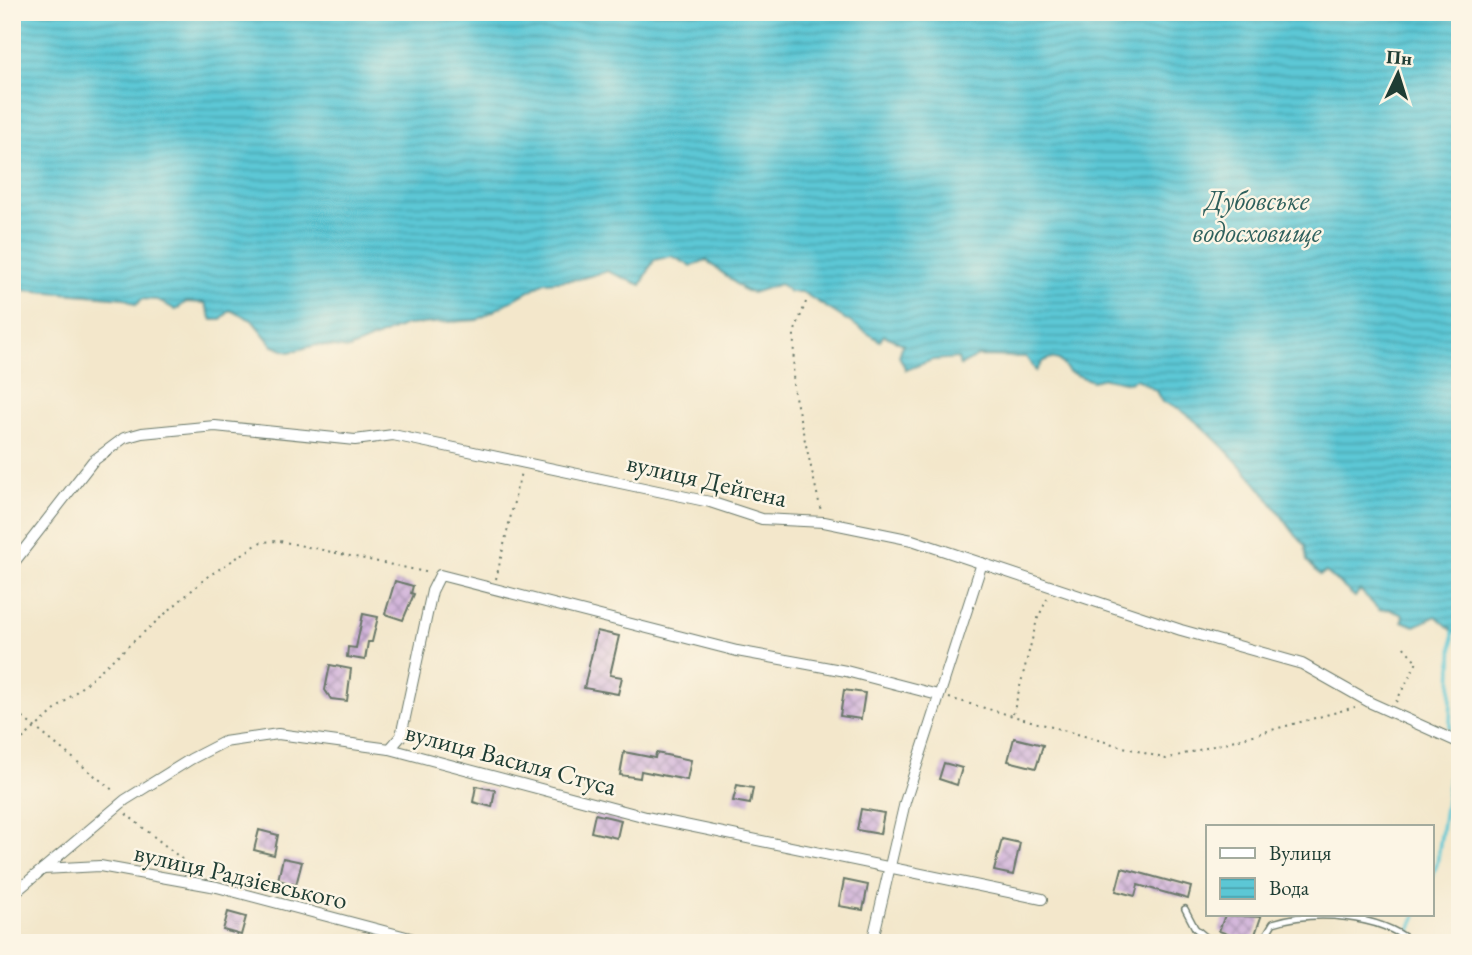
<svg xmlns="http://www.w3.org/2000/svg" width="1472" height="955" viewBox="0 0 1472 955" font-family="'EB Garamond',serif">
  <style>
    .water { fill: url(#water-rules); stroke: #3e8284; stroke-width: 2 }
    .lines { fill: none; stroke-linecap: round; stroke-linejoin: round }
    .stream { stroke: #5cc7d5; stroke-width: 3.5 }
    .building { fill: url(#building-cross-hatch) }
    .service-casing { stroke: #697869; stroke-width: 8 }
    .minor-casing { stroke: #697869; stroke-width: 12 }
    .path { stroke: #697869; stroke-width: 2; stroke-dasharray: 2 5; stroke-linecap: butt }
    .service { stroke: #fff; stroke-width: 5 }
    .minor { stroke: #fff; stroke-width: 10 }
    .labels { text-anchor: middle; stroke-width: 5; stroke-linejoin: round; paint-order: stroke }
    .street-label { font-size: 26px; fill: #1f3d34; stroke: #fcf5e5 }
    .water-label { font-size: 28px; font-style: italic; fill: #2e605c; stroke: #fcf5e5 }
  </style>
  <defs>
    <pattern id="water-rules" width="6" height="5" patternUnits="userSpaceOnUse" patternTransform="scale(1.75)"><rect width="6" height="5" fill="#5cc7d5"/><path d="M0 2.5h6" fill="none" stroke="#4ba3ae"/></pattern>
    <pattern id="building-cross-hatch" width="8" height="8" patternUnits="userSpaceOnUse" patternTransform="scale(1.75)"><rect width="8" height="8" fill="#d1b3da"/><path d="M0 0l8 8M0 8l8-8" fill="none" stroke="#a993b2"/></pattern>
  </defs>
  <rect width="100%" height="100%" fill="#fcf5e5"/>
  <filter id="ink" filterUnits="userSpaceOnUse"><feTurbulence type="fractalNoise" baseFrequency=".0143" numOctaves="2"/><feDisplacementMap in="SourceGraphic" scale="14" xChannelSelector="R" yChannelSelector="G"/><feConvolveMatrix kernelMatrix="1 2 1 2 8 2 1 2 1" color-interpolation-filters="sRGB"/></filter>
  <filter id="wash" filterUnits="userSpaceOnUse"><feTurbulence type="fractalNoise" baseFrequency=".00686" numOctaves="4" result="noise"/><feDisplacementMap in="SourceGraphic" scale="28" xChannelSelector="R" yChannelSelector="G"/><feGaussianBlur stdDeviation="1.57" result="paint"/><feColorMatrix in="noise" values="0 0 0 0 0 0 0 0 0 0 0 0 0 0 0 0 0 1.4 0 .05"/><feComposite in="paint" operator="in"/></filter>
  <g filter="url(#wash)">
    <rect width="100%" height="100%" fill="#f3e7cb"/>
    <path class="water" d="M12,12H1460V633L1453,631L1436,616L1415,626L1402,621L1403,615L1389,609L1379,610L1360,590L1355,597L1326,572L1320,575L1307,561L1305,545C1293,534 1287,523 1278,511C1259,485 1191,405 1162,402L1156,391L1136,379L1129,383L1105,378L1092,381L1069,372L1059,360L1051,358L1043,361L1036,371L1026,357L978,356L960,366L958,358L932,360L906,370L899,356L903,344L884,335L880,341L802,292H790L780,284L752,293L744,290L706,260L691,266L672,256L654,260L641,285L607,271L579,279L545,282L477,320L405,325L349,349L317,345L289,352L273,346L252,320L230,310L221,320H212L205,303L186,302L176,310L158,300L142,299L136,305L125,298L12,289Z"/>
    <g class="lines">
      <g class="stream">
        <polyline points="1450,728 1453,631"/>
        <polyline points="1432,877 1437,864 1449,781 1450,749"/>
        <polyline points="1408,935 1416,915"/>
      </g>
    </g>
    <g id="blocks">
      <g class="building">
        <polygon points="395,581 413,586 411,593 414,594 403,620 385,614"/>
        <polygon points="363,614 378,617 372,642 368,642 365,660 347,657 348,647 356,648"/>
        <polygon points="597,631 619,636 610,675 622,677 618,694 584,688"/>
        <polygon points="330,665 351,669 347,701 331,699 325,690"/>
        <polygon points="844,690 865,693 861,719 840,716"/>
        <polygon points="1014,738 1043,745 1036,768 1008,761"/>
        <polygon points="624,752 655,758 656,753 691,760 687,780 641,771 640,778 620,775"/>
        <polygon points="944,763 962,768 957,785 939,779"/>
        <polygon points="737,785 753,788 750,804 733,801"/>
        <polygon points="476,786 495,790 492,807 473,802"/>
        <polygon points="861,809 884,813 880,834 857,830"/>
        <polygon points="595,814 621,820 617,838 591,832"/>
        <polygon points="259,830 278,835 274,855 254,850"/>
        <polygon points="1002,839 1020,843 1013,875 994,871"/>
        <polygon points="283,858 302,862 296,885 278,880"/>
        <polygon points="1122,868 1191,887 1188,899 1138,885 1135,896 1116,891"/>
        <polygon points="844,880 868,885 863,910 839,906"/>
        <polygon points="228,912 246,917 241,935 223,930"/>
        <polygon points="1225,915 1261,917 1252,943 1219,931"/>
      </g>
    </g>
  </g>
  <g filter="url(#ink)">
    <use href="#blocks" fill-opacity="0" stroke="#697869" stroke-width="2"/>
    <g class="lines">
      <defs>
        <g id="service">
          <polyline points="1185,909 1195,928 1213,943"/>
          <path d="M1261,943L1273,923C1315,910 1378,914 1413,943"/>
        </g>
        <g id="minor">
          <polyline points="12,565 93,461 124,438 142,433 215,426 355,440 393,435 710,502 762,519 824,522 912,540 1181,630 1302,664 1371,703 1460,743"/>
          <polyline points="390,749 401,736 432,591 440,575 737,651 846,671 938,695"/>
          <polyline points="43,869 100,866 217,887 429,943"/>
          <polyline points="12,895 125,800 191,759 224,742 278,734 390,749 646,817 1042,899"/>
          <polyline points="872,943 905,802 982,563"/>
        </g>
      </defs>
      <use href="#service" class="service-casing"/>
      <use href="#minor" class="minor-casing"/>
      <g class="path">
        <polyline points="806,302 794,333 793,388 821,511"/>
        <polyline points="496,579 521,472"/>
        <polyline points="949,698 1166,759 1355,707"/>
        <polyline points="1396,702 1417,662 1401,644"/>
        <polyline points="12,709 115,792"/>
        <polyline points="1013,714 1037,620 1047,599"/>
        <polyline points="12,748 207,577 261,542 280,541 430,573"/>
        <polyline points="126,814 198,872"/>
      </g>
      <use href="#service" class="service"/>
      <use href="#minor" class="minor"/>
    </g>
  </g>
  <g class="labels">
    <g class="street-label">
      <text transform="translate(707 480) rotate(13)" y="9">вулиця Дейгена</text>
      <text transform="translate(511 759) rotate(15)" y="9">вулиця Василя Стуса</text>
      <text transform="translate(241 876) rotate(13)" y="9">вулиця Радзієвського</text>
    </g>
    <g class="water-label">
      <text x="1257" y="210">Дубовське<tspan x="1257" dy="32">водосховище</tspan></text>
    </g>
  </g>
  <rect width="1472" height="955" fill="none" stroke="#fcf5e5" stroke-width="42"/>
  <rect x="1206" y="825" width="228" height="91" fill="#fcf5e5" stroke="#a4ab9e" stroke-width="2"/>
  <rect x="1220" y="848" width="35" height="10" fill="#ffffff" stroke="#a4ab9e" stroke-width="2"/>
  <text x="1269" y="860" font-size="21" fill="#1f3d34">Вулиця</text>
  <rect x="1220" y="878" width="35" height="21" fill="url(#water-rules)" stroke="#a4ab9e" stroke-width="2"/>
  <text x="1269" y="895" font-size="21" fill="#1f3d34">Вода</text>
  <g transform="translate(1398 74) rotate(4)" stroke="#fcf5e5" stroke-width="5" paint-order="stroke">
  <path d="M0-5L12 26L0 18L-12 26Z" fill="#1f3d34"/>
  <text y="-10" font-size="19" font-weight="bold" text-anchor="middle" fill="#1f3d34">Пн</text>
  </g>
</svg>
